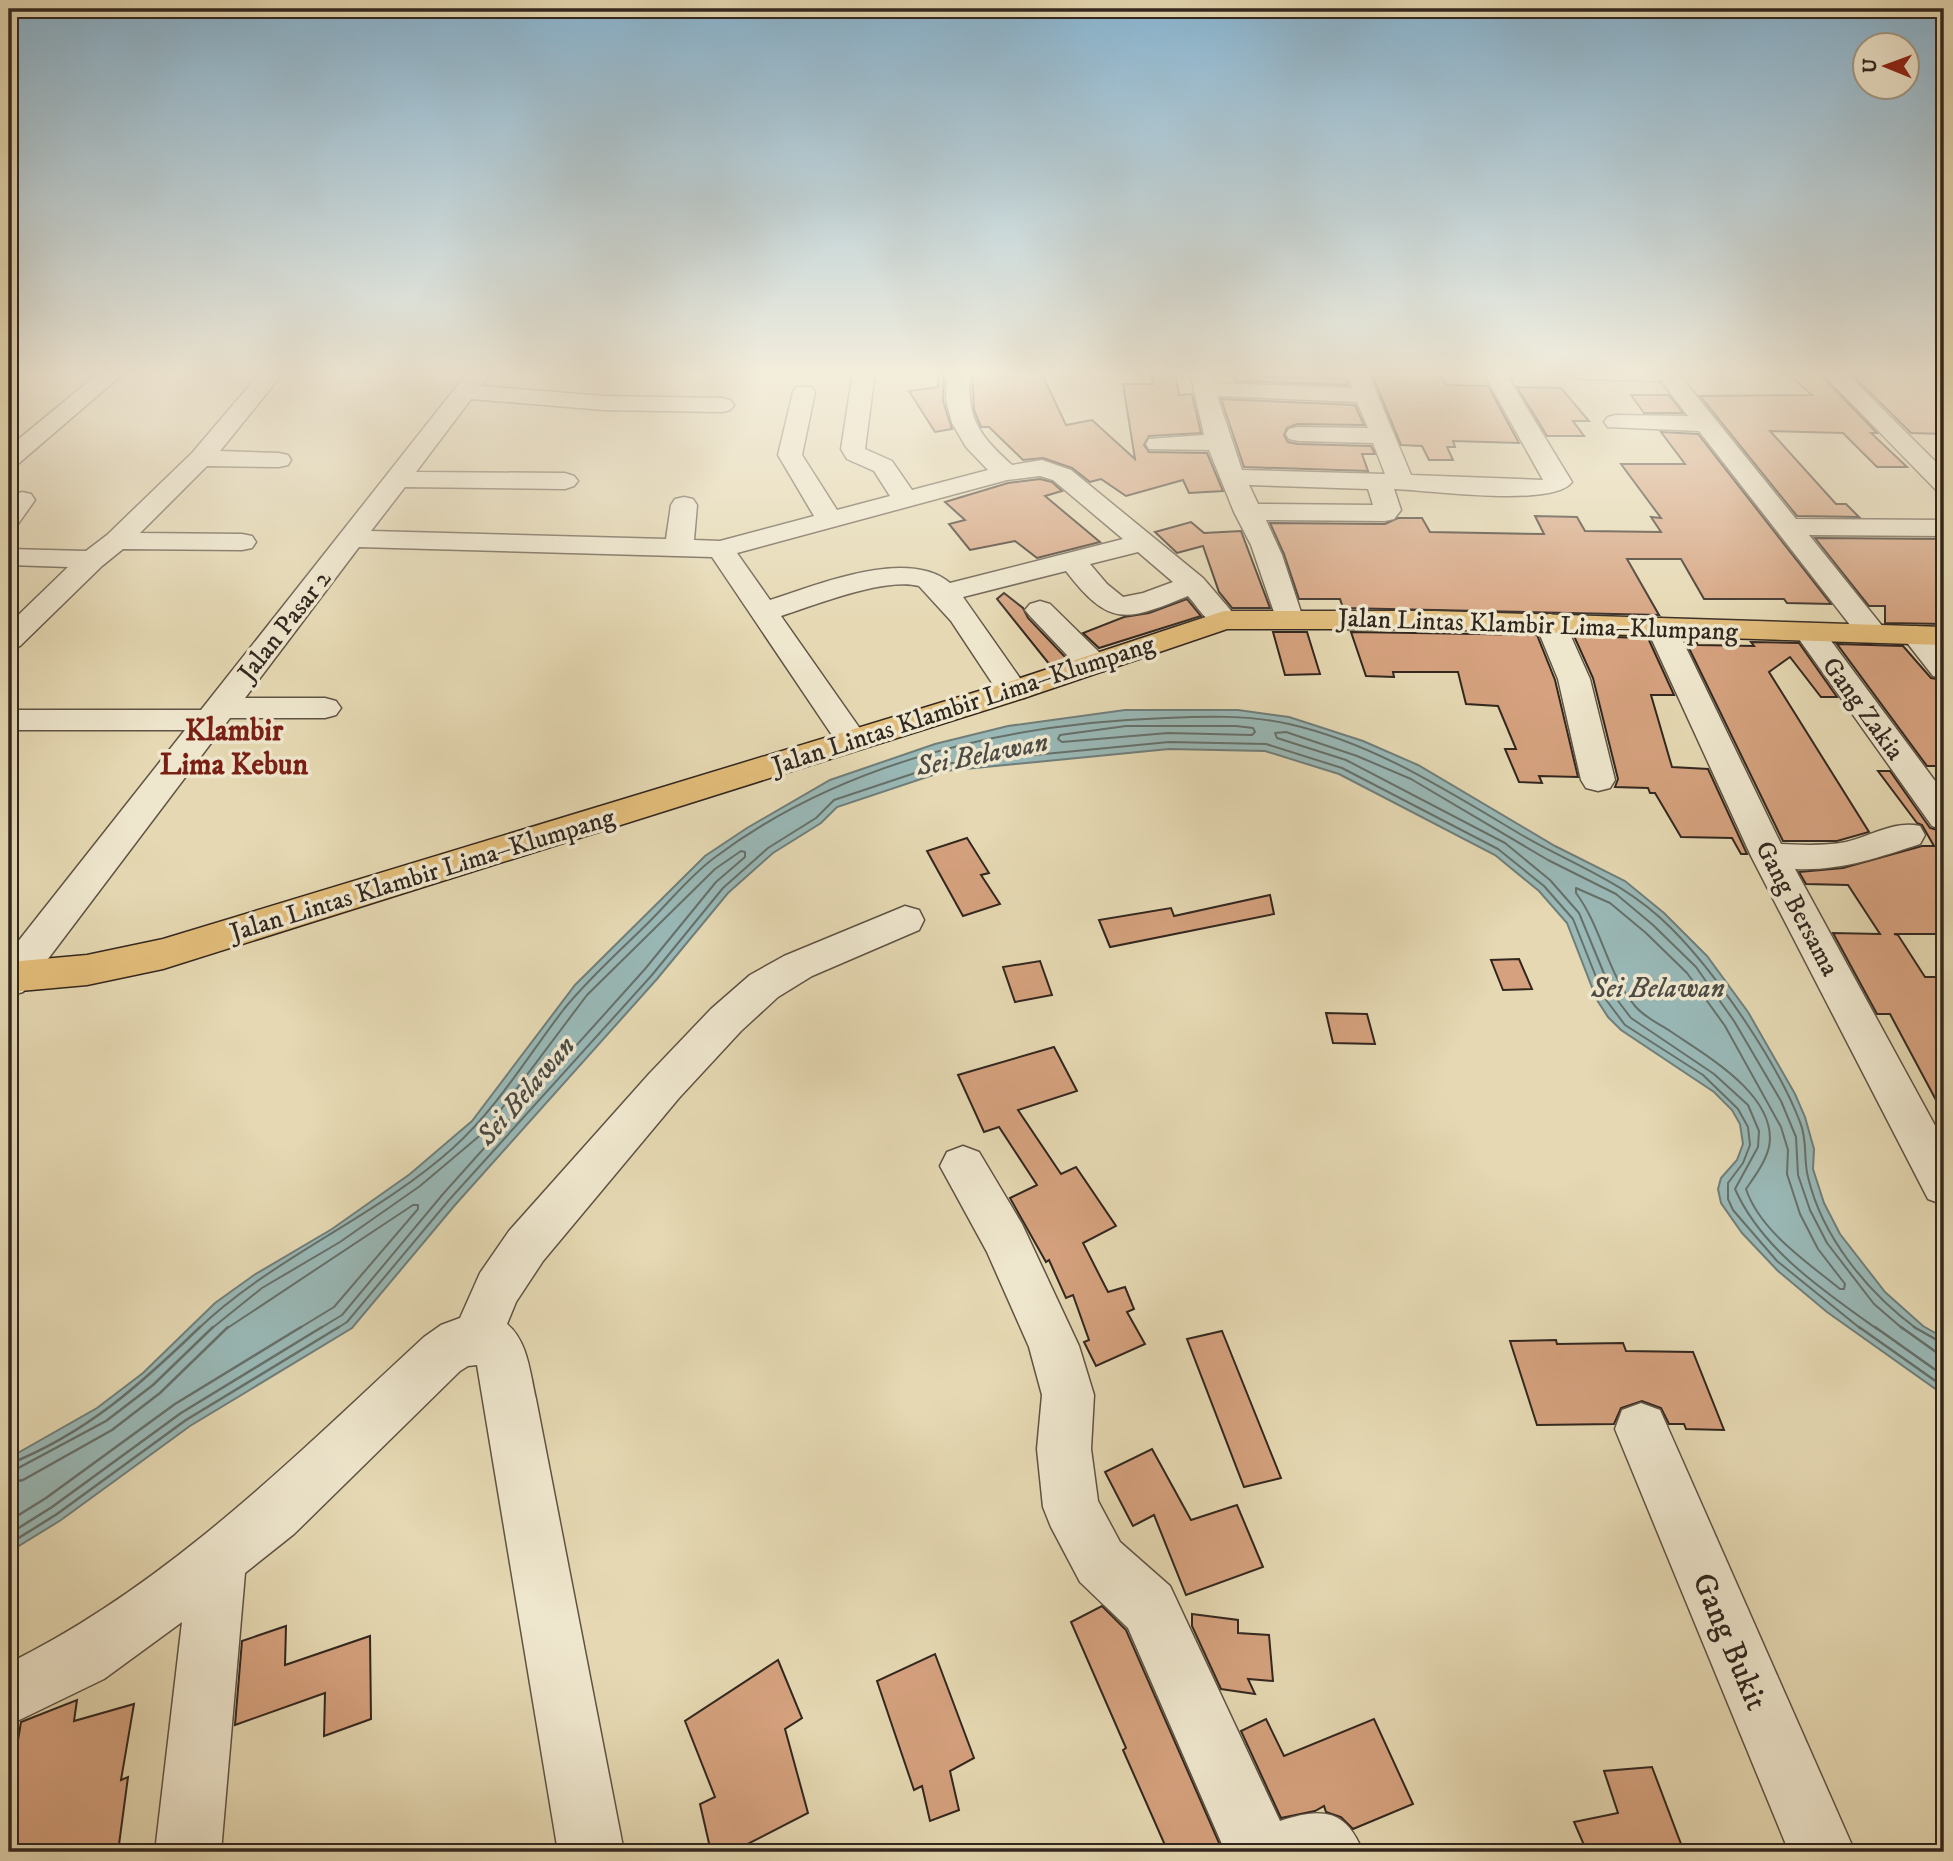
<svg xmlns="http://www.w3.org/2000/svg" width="1953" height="1861" viewBox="0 0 1953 1861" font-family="'IM FELL DW Pica',serif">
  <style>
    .water { fill: #99b8b6; stroke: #707e7a; stroke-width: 2 }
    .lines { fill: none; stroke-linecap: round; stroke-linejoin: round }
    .shore-far1 { stroke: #66706a; stroke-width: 2 }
    .shore { stroke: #66706a; stroke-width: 2.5 }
    .building { fill: #d5a17e; stroke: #32271f; stroke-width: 2 }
    .minor-casing { stroke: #5f5344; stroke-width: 3 }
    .major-casing { stroke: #32271f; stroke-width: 3 }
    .highway-casing { stroke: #32271f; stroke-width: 3 }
    .minor { fill: #eee6cd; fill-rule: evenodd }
    .major { fill: #e2bc79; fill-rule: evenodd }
    .highway { fill: #e2bc79; fill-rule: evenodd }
    .labels { text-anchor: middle; stroke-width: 7; stroke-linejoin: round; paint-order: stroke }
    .street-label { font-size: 26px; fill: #32271f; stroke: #eee6cd }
    .water-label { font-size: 28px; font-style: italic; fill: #4c4b45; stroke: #eee6cd }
    .quarter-label { font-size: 30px; font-weight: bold; fill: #7a1f14; stroke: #eee6cd }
    .near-street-label { font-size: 32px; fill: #32271f; stroke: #eee6cd }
  </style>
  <rect width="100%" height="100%" fill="#e5d8b2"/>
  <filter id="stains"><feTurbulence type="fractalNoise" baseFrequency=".00286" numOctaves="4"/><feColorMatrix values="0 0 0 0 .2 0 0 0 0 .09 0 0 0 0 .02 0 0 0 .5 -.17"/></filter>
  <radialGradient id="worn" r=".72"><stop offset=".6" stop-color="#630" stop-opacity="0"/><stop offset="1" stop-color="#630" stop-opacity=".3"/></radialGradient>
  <polygon class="water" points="1125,710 1238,710 1289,717 1363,741 1418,765 1555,846 1625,881 1664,913 1707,956 1748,1012 1795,1094 1805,1117 1814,1149 1813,1169 1824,1203 1840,1234 1885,1292 1923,1326 1944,1338 1944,1395 1827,1312 1778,1271 1742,1233 1721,1203 1718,1189 1721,1178 1737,1160 1743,1144 1740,1124 1732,1110 1714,1092 1621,1030 1608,1017 1597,1000 1567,923 1539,891 1495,855 1339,774 1265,751 1169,749 945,771 837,807 821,823 773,853 728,893 657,979 455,1205 352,1328 190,1426 61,1520 9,1552 9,1458 97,1408 143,1373 215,1303 254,1275 332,1229 410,1174 472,1121 575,985 705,856 747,828 830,780 935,744 1008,726"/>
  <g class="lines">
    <g class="shore-far1">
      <polygon points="1126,726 1236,726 1253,728 1255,732 1252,735 1168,733 1062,742 1058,739 1060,735"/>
      <path d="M1576,888L1610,903L1646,933L1687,973L1725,1026L1781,1127L1788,1150L1787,1174L1800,1214L1818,1249L1845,1284L1844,1289H1840C1807,1262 1760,1231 1746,1189C1755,1176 1765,1163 1769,1147C1779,1096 1705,1055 1670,1031C1659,1024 1644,1017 1635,1006C1607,973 1602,928 1576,893Z"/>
      <path d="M198,1329C273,1257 375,1218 453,1148C498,1107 527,1057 564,1009C590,977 621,950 650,921C671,900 690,876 714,858C841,762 1009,723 1166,718C1206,716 1249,715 1289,724C1373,743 1446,790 1520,834C1575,866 1624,881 1671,928C1717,974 1777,1062 1800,1122C1808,1141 1803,1158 1808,1177C1822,1237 1868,1293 1917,1329"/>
      <polyline points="211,1329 262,1288 340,1242 420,1186 484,1132 587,995 715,869 741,851 745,852 745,857 716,882 645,969 443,1194 342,1315 319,1329"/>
      <polyline points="226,1329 413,1205 418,1205 418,1209 334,1307 298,1329"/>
      <polyline points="336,1329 347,1322 449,1200 652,975 723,888 768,848 816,818 834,800 942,764 1169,742 1266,744 1342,768 1498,849 1544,886 1573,919 1604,997 1625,1025 1703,1075 1738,1109 1748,1127 1750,1145 1743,1163 1728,1183 1728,1199 1733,1210 1777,1261 1861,1329"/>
      <path d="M1877,1329C1824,1291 1762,1250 1735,1189L1758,1147L1759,1131L1748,1105L1714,1074L1631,1018L1612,993L1579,913L1550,880L1505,843L1346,760L1277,738L1275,733L1286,732L1357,756L1411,779L1548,860L1616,894L1653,925L1696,967L1734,1021L1781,1101L1796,1137L1798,1175L1810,1210L1827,1243L1874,1304L1903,1329"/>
    </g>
    <g class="shore">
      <polyline points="1859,1327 1944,1387"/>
      <polyline points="1875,1327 1944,1376"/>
      <polyline points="1901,1327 1936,1352 1944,1353"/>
      <polyline points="1914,1327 1944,1344"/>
      <path d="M9,1464C87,1433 141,1384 200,1327"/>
      <polyline points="9,1473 106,1421 153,1385 213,1327"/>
      <polyline points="9,1483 23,1480 112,1430 160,1393 228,1327"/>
      <polyline points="9,1521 46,1498 175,1404 301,1327"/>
      <polyline points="9,1534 52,1507 181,1413 322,1327"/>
      <polyline points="9,1544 57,1514 186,1420 339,1327"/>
    </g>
  </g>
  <g class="building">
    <polygon points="938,372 944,372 943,401 952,429 935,432 909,391 938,387"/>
    <polygon points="972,372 1041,372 1066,425 1092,420 1135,459 1123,384 1153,384 1151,374 1175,374 1179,395 1192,394 1201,433 1149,436 1144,445 1149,452 1207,453 1223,491 1189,493 1183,480 1126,496 1101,479 1090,482 1072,468 1043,458 1023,460 989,427 981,427 974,410"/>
    <polygon points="1234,372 1262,372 1263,377 1308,377 1307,372 1344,372 1348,385 1236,381"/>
    <polygon points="1371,372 1438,372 1446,385 1488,386 1519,443 1453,441 1455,447 1447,447 1453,460 1429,460 1422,446 1401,445"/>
    <polygon points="1795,372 1818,372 1877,433 1871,433 1907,467 1877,467 1843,433 1770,431 1836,504 1846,504 1859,517 1797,516 1700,396 1812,395 1789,375 1797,374"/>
    <polygon points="1849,372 1944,372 1944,434 1911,433"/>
    <polygon points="1517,387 1561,388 1589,421 1573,421 1584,436 1547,436"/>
    <polygon points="1631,395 1669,395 1683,413 1644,413"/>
    <polygon points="1221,399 1355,405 1364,425 1297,424 1287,428 1284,435 1288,442 1298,444 1371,446 1375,454 1362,454 1368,471 1244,467"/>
    <polygon points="1661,432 1698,434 1831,604 1787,603 1784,599 1704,599 1681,559 1627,559 1659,615 1343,608 1340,599 1299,599 1284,554 1270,523 1385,524 1398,518 1422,518 1430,532 1544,534 1535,516 1577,517 1585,531 1661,532 1651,517 1661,518 1621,464 1685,464"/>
    <polygon points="1040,479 1052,482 1062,491 1045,496 1100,542 1037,558 1015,541 970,550 949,524 965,520 945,502 1008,483"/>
    <polygon points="1191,522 1204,533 1241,531 1270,608 1232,608 1219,592 1203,546 1177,553 1155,532"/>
    <polygon points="1815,538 1944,539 1944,624 1885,623 1885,606 1869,606"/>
    <polygon points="1004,593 1023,608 1028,618 1067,659 1050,665 997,599"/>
    <polygon points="1187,599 1201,616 1099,648 1083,633 1124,617 1149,613"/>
    <polygon points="1273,632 1307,632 1320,674 1285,675"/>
    <polygon points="1351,632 1537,635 1555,680 1578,777 1539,776 1542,783 1519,782 1505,749 1516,749 1498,706 1466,704 1458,672 1393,672 1394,677 1366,676"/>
    <polygon points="1574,636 1648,638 1674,695 1651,695 1672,767 1708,769 1747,854 1741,854 1732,838 1681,837 1655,793 1650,793 1648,788 1615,787 1618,779 1593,678"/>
    <polygon points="1685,640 1695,640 1698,645 1754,646 1751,642 1799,643 1837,697 1821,697 1790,657 1769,672 1869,832 1837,841 1783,841"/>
    <polygon points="1837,644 1903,646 1931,678 1944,680 1944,766 1927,766"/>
    <polygon points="1878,771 1890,771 1930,828 1944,832 1944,934 1894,934 1898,935 1925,977 1944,977 1944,1115 1890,1014 1877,1014 1833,933 1880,934 1848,885 1806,884 1799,872 1843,868 1922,846 1934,846 1922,825 1917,823"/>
    <polygon points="967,838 989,873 981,875 1000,904 963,916 927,851"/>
    <polygon points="1270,895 1274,914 1110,947 1099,920 1171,908 1174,916"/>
    <polygon points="1519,959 1532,989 1503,990 1491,960"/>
    <polygon points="1040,961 1052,995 1015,1002 1003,967"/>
    <polygon points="1326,1013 1367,1014 1375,1044 1333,1043"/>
    <polygon points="1054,1047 1077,1091 1018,1110 1061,1174 1076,1167 1116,1226 1083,1243 1108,1292 1125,1287 1134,1309 1127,1312 1145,1344 1096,1366 1084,1342 1089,1340 1073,1295 1066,1298 1049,1260 1046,1262 1010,1198 1037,1185 999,1127 984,1132 958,1075"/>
    <polygon points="1222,1331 1281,1478 1244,1487 1187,1339"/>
    <polygon points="1556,1340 1557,1344 1623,1343 1626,1351 1693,1352 1724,1430 1686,1429 1684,1424 1669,1424 1661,1408 1642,1401 1621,1408 1614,1424 1537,1425 1510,1341"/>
    <polygon points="1152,1449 1191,1520 1237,1505 1263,1567 1186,1595 1154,1515 1133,1526 1105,1472"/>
    <polygon points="1102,1606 1126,1630 1223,1852 1168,1852 1123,1750 1126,1748 1071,1622"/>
    <polygon points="1192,1614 1238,1620 1238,1633 1269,1635 1273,1681 1248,1679 1255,1694 1221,1689 1192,1626"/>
    <polygon points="286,1626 285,1665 370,1636 371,1719 324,1736 325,1693 235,1725 242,1641"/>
    <polygon points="935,1654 974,1758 950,1771 959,1810 930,1821 922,1786 914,1790 877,1681"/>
    <polygon points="778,1660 802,1718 785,1729 808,1813 732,1852 711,1852 700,1804 715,1797 685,1721"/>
    <polygon points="77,1700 74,1721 134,1704 121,1780 128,1777 118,1852 9,1852 9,1795 21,1722"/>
    <polygon points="1266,1719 1284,1756 1374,1719 1413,1804 1353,1829 1341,1817 1326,1812 1324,1806 1315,1811 1281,1818 1241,1731"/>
    <polygon points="1652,1767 1684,1852 1587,1852 1574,1822 1618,1813 1604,1771"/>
  </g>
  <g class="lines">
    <defs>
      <g id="minor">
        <polygon points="100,372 125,372 18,464 9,466 9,447"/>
        <polygon points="261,372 284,372 220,451 279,453 288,455 291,460 288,465 279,467 207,466 140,533 242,534 252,536 256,542 252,548 242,550 123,549 102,566 20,646 9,649 9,624 68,567 9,565 9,549 86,551 107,535 192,453"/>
        <path d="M468,372H491L481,386L604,396L722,398L730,400L734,405L730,410L722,412L604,410L471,399L416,472L565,473L574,476L578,481L574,486L565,489L405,487L371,531L666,539L671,505L675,499L684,497L693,499L697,505L694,540L720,541L814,516L778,455L793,392L796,387H812L815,392L802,455L837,510L890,496L874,471L847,459L841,449L853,372H875L865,449L892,461L912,490L988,470L966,447L952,423L946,400L947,372H969C970,382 969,391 970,400C973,429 991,446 1012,465L1042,460L1071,470L1203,578L1239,620L1234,626C1211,632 1202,612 1188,596C1125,622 1109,627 1066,571L963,597L1029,691L1024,698L1013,700L1002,698L951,621L919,586C885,577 815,605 781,616L868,740L864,747L852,750L840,747L712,557L359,547L245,698H325L336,701L341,708L336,715L325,718H230L23,992L9,996V953L185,730H9V710H201ZM1040,476L1053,480L1123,539L950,583C908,547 817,585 770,600L737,553L1007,480ZM1138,552L1173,582L1143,593L1123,597L1107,584L1090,564Z"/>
        <path d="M1190,372H1212L1214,383L1352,388L1346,372H1368L1411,475L1543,480L1483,372H1505L1572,482C1554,508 1427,490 1394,489L1401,510L1394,519L1385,521L1266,520L1282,555L1303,618L1298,624L1288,627L1278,624L1251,545L1234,512L1209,450L1149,449L1146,444L1149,439L1204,435ZM1217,396L1357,402L1368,428L1298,427L1289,429L1286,434L1289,439L1298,441L1373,443L1385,474L1242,470ZM1249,485L1368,489L1373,505L1258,504Z"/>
        <polygon points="1570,372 1677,372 1796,519 1944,520 1944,536 1809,535 1883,627 1887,633 1883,639 1872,642 1861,639 1699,431 1608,427 1604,422 1608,417 1616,415 1688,416 1661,381 1581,379 1573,377"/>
        <polygon points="1821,372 1845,372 1944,470 1944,492 1935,489"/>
        <path d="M22,492L31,494L35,500L18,524L9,526C9,510 5,497 22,492Z"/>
        <polygon points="1040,601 1050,604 1104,657 1108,664 1104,671 1093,673 1082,671 1030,616 1025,610 1030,604"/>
        <polygon points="1550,614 1560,617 1565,623 1590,679 1615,780 1610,788 1598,791 1586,788 1581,780 1558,679 1535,623 1540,617"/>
        <path d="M1661,618L1671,621L1676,627L1781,844C1803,845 1824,846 1846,842C1871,836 1895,820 1920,826L1925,835L1920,844C1877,858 1840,871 1795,869L1944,1142V1205L1928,1199L1751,856L1646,627L1651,621Z"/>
        <polygon points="1809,623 1820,626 1944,793 1944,830 1932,826 1794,632 1798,626"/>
        <path d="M1916,626C1943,633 1944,655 1944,678L1933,676L1901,635L1905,629Z"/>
        <path d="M905,906L919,910L924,920L919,930L812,976L778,997L741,1031L679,1098L543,1261L516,1302L507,1324C528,1341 530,1374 536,1399L624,1852H558L477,1365L468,1366L460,1371L294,1534L245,1573L221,1852H155L182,1622L104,1679L9,1725V1663C168,1585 295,1456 424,1337L441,1325L460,1318L480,1273L509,1231L649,1074L711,1009L750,975L784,956Z"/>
        <path d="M963,1146L979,1152L1022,1224L1079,1346L1094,1395L1091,1449L1098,1501L1120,1542L1170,1586L1280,1821C1322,1807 1346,1809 1363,1852L1225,1851L1128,1628L1080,1582L1051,1527L1043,1507L1037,1449L1042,1395L1029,1347L987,1252L940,1166L947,1152Z"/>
        <polygon points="1641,1403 1660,1410 1855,1852 1789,1852 1615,1429 1622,1410"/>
      </g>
      <polygon id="major" points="1224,611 1434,611 1944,627 1944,645 1434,629 1227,629 1024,698 163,969 87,985 9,992 9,962 87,955 163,939 1002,684"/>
      <polygon id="highway" points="9,372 24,372 17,381 9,383"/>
    </defs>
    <use href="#minor" class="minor-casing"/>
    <use href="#major" class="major-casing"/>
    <use href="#highway" class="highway-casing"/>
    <use href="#minor" class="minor"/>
    <use href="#major" class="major"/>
    <use href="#highway" class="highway"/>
  </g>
  <linearGradient id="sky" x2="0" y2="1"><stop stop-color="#88b6d4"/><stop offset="0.59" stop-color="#f3eddc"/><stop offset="1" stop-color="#f3eddc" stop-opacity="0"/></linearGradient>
  <rect width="1953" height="633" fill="url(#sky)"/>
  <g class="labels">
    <g class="street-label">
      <text transform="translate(1538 624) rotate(2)" y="9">Jalan Lintas Klambir Lima–Klumpang</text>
      <text transform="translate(284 625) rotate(-52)" y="9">Jalan Pasar 2</text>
      <text transform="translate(963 704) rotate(-18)" y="9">Jalan Lintas Klambir Lima–Klumpang</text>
      <text transform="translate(1864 708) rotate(54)" y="9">Gang Zakia</text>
      <text transform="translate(422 874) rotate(-17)" y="9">Jalan Lintas Klambir Lima–Klumpang</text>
      <text transform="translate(1798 908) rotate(62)" y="9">Gang Bersama</text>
    </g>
    <g class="water-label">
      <text transform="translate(982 753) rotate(-11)" y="10">Sei Belawan</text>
      <text x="1658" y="997">Sei Belawan</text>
      <text transform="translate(525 1090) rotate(-49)" y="10">Sei Belawan</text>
    </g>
    <g class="quarter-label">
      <text x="234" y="740">Klambir<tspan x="234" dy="34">Lima Kebun</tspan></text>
    </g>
    <g class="near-street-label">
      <text transform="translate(1731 1641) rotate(67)" y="11">Gang Bukit</text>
    </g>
  </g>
  <rect width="1953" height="1861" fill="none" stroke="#e5d8b2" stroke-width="35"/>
  <rect x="10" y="10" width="1932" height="1840" fill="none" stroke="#32271f" stroke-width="3.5"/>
  <rect x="18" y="18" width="1918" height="1826" fill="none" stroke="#32271f" stroke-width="2"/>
  <g transform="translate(1886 66) rotate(271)"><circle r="33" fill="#eee6cd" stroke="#a39a87" stroke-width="2"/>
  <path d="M0-5L12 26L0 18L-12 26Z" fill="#8f2418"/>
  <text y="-10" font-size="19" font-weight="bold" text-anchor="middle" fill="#32271f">U</text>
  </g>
  <rect width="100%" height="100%" filter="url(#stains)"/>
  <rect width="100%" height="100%" fill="url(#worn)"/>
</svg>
